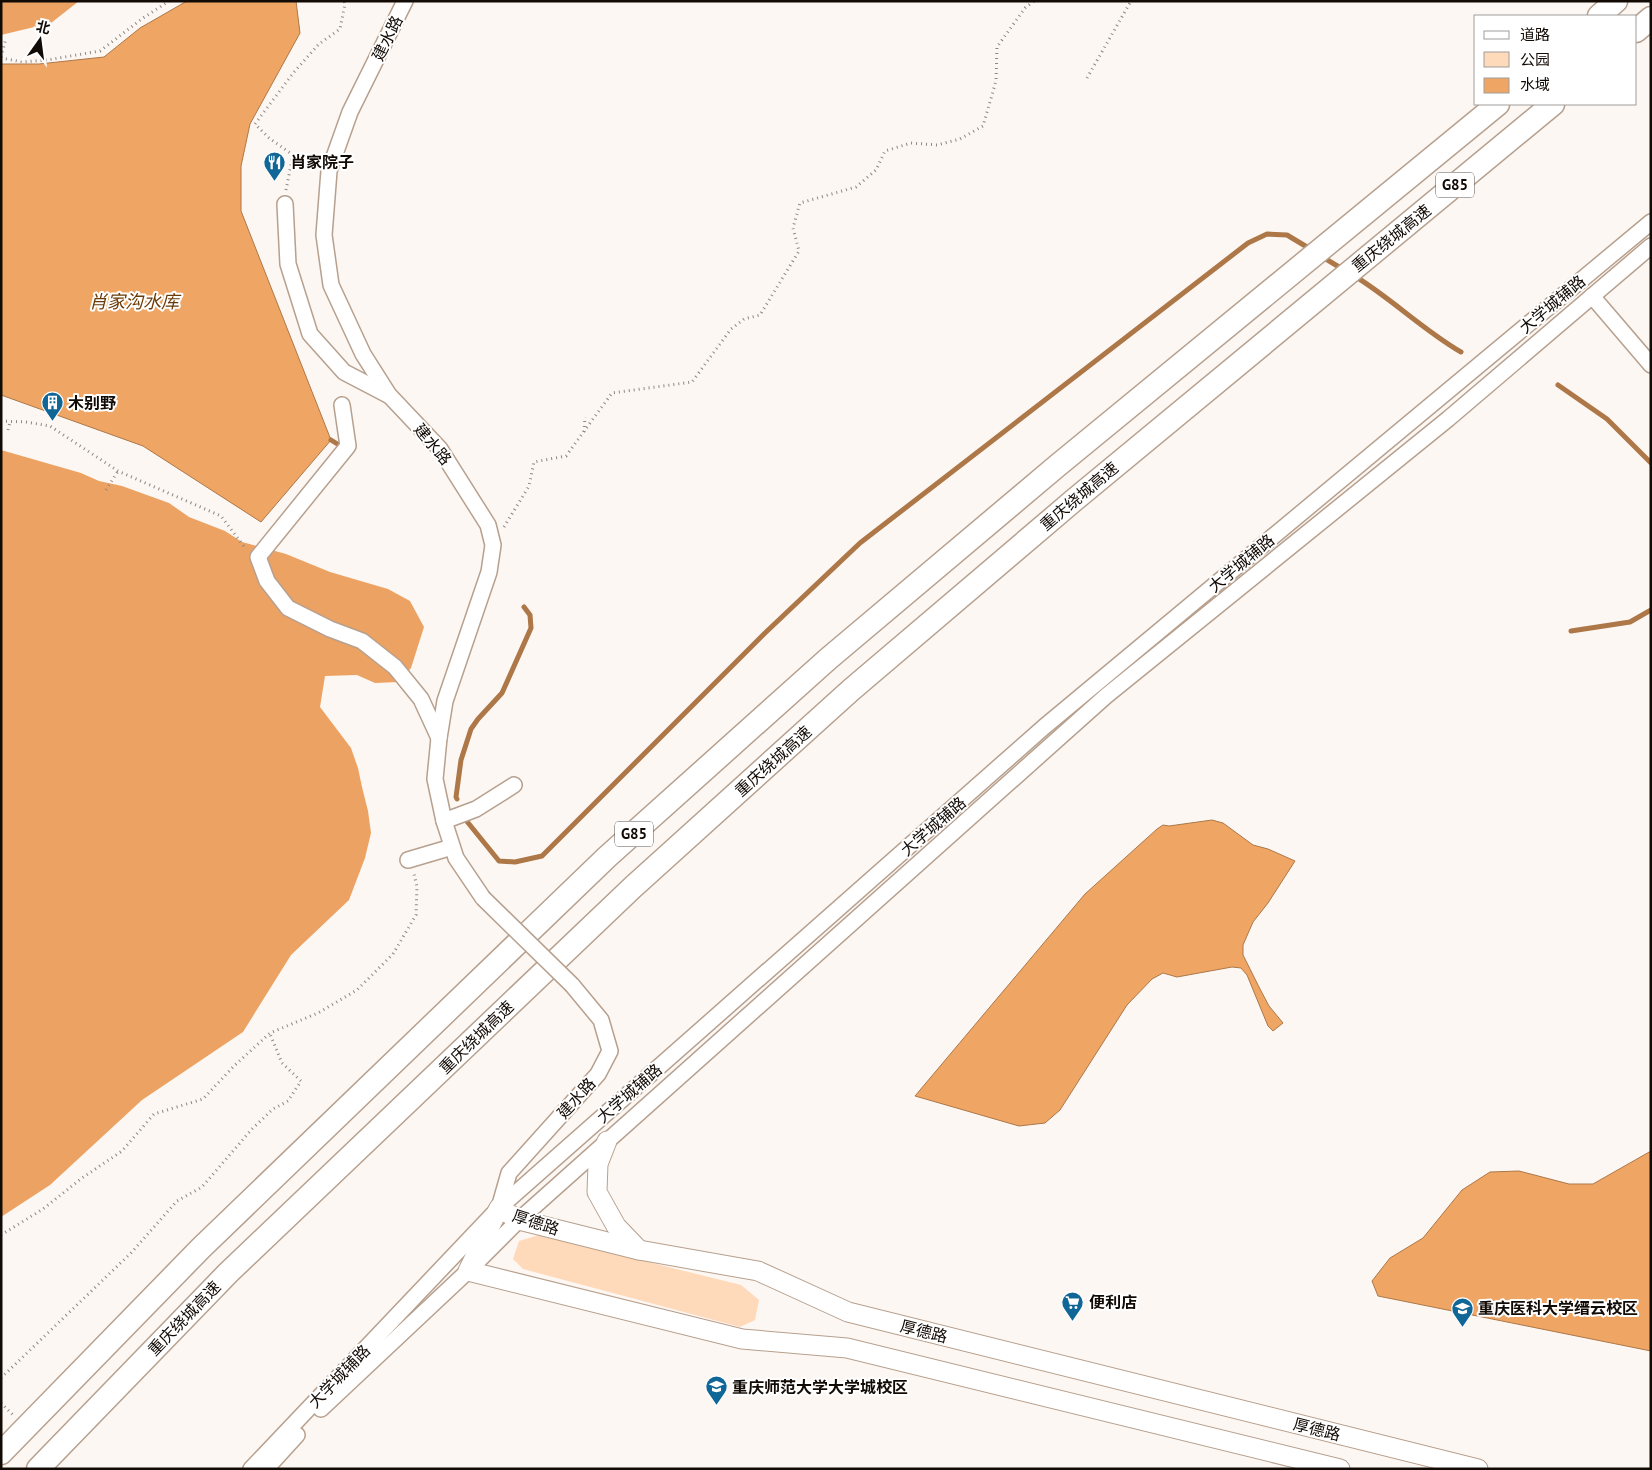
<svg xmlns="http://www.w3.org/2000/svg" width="1652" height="1470" viewBox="0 0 1652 1470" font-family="'PT Sans','Noto Sans SC',sans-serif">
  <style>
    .green { fill: #fed9ba }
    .forest { fill: #eca262 }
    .water { fill: #efa665; stroke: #ad7748 }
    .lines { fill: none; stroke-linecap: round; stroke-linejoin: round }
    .stream { stroke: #ad7748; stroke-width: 5 }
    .minor-casing { stroke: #b7a08e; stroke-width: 18 }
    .major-casing { stroke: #b7a08e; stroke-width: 21 }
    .highway-casing { stroke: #b7a08e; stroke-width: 25 }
    .path { stroke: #8e8884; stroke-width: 3; stroke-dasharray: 1 4; stroke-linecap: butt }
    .minor { stroke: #fff; stroke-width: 15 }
    .major { stroke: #fff; stroke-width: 19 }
    .highway { stroke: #fff; stroke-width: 22 }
    .minor-bridge-casing { stroke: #b7a08e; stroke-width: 18; stroke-linecap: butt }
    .minor-bridge { stroke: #fff; stroke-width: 15 }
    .labels { text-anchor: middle; stroke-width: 4; stroke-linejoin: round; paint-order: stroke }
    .shield { fill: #fff; stroke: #595450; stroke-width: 1 }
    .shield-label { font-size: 15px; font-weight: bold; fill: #120a05 }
    .street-label { font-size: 16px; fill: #120a05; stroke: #fff }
    .poi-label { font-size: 16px; font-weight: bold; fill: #120a05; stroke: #fff; text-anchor: start }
    .water-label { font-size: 18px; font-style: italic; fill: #6a3b06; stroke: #fff }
  </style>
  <rect width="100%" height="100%" fill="#fcf7f3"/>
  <polygon class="green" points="539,1235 741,1285 759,1300 755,1320 740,1327 523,1269 513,1259 519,1241"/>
  <g class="forest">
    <polygon points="1,1 79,1 51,23 1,35"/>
    <polygon points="1,450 81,473 99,481 122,486 169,503 189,517 225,531 242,542 286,554 330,572 388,589 410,601 424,627 411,668 399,682 375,683 357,675 325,676 320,707 351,748 358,768 362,787 368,811 371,833 365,858 349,900 291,955 243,1032 142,1100 50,1185 1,1217"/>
  </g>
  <g class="water">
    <polygon points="187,1 296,1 300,33 250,124 241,166 241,211 331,440 261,522 143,446 1,395 1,64 39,64 104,57 140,28"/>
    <polygon points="1212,820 1223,823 1253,845 1268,849 1295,861 1268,903 1253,922 1243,945 1243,955 1260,989 1269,1006 1283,1023 1273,1031 1268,1026 1247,975 1241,968 1232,967 1177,977 1163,973 1152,979 1127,1005 1060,1110 1045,1123 1019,1126 915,1096 1085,894 1157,829 1163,825 1169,826"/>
    <polygon points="1651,1151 1651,1351 1378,1296 1372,1281 1390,1258 1423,1238 1462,1190 1490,1172 1519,1171 1569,1184 1593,1184"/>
  </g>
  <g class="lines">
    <g class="stream">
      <polyline points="1321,256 1344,270"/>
      <path d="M1353,275C1391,298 1423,330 1461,352"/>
      <polyline points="1558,385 1607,419 1651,463"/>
      <polyline points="331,440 339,445"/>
      <polyline points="1571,631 1630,622 1651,610"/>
      <polyline points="457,799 456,797 461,760 471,729 478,719 502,693 531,628 530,615 524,607"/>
      <polyline points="465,819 499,861 515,862 542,856 765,633 860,543 1248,243 1267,234 1287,235 1312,250"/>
    </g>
    <defs>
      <g id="minor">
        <polyline points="405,1 350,112 329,171 324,235 331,285 363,354 389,395 440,449 488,525 493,545 489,572 445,701 439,738 435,779 444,821 456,858 483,898"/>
        <polyline points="285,204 288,264 310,334 344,372 388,395"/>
        <polyline points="1592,296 1651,365"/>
        <polyline points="342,405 348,446 258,557 267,581 288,608 330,629 362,641 395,667 421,699 439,738"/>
        <polyline points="444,821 476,809 514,785"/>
        <polyline points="408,860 452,847"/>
        <polyline points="499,1208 509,1173 598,1074 610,1051 601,1020 572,985"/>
        <polyline points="321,1409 468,1271 519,1220 1106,696 1448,419 1651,246"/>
        <polyline points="251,1469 499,1208 1044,727 1651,222"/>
        <polyline points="266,1469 297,1435"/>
      </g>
      <g id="major">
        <polyline points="607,1141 598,1164 597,1192 616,1226 639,1250"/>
        <polyline points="1340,1469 847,1348 742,1339 468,1271 499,1208 519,1220 639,1250 758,1271 848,1312 1478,1469"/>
      </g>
      <g id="highway">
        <polyline points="1599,16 1616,1"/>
        <polyline points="1636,31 1651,18"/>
        <polyline points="1,1453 201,1248 607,857 828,659 1057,466 1498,104"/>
        <polyline points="38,1469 228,1273 633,887 851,690 1073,501 1553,104"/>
      </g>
    </defs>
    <use href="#minor" class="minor-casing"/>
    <use href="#major" class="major-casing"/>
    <use href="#highway" class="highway-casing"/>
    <g class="path">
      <polyline points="1,57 6,38"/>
      <polyline points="1,58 23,62 47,60 100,51 143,18 169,1"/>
      <polyline points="1087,78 1131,1"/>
      <polyline points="286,190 293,155 269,138 255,124 294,72 319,44 340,29 345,4 344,1"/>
      <polyline points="1,421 26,422 50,426 118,471 221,516 246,549"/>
      <polyline points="8,430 10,422"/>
      <polyline points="584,432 585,417"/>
      <polyline points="106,490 118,471"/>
      <polyline points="504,527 529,486 534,462 566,456 612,393 692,382 731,329 744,319 760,315 799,251 793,228 800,203 856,187 876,170 885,151 911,143 937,145 960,139 983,126 996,81 997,47 1025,8 1034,1"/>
      <polyline points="1,1235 43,1209 82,1178 122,1151 154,1114 203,1099 234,1066 270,1033 318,1013 357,990 393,954 416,915 417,887 414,874"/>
      <polyline points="1,1378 132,1252 177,1201 202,1187 252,1129 273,1109 288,1101 301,1081 282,1063 270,1034"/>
      <polyline points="1,1403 13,1415"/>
    </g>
    <use href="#minor" class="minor"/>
    <use href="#major" class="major"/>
    <use href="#highway" class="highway"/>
    <defs>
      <polyline id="minor-bridge" points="483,898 572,985"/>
    </defs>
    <use href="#minor-bridge" class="minor-bridge-casing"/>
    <use href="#minor-bridge" class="minor-bridge"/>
  </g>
  <defs>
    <symbol id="restaurant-pin" viewBox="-11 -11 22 30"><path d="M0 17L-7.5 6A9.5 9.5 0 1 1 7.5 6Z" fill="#0f6697" stroke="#fff"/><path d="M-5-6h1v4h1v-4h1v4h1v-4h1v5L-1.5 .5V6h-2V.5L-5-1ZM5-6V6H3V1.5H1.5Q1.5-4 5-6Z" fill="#fff"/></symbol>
    <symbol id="building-pin" viewBox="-11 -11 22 30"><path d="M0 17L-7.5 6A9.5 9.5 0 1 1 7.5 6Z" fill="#0f6697" stroke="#fff"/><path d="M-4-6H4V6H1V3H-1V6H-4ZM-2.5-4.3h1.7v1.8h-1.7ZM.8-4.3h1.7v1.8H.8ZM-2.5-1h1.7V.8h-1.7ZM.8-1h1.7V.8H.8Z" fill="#fff"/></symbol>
    <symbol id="supermarket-pin" viewBox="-11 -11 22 30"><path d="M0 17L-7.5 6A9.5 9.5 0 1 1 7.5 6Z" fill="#0f6697" stroke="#fff"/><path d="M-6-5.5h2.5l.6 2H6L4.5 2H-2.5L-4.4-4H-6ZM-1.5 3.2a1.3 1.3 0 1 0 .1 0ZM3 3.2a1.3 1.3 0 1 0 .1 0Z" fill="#fff"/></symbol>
    <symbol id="university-pin" viewBox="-11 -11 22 30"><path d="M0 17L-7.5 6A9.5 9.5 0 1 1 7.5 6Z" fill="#0f6697" stroke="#fff"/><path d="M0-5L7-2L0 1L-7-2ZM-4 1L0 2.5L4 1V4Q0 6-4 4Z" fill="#fff"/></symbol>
  </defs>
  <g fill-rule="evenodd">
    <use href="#restaurant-pin" x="262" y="150" width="25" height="34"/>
    <use href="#building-pin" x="40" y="390" width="25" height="34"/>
    <use href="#supermarket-pin" x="1060" y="1290" width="25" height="34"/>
    <use href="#university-pin" x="1450" y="1296" width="25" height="34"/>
    <use href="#university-pin" x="704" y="1374" width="25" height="34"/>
  </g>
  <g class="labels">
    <g class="shield">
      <rect x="1436" y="172.5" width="38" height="25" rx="4"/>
      <rect x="615" y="821.5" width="38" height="25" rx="4"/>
    </g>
    <g class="shield-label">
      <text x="1455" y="190">G85</text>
      <text x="634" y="839">G85</text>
    </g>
    <g class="street-label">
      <text transform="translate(387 38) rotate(-64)" y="6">建水路</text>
      <text transform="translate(1391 238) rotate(-39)" y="6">重庆绕城高速</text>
      <text transform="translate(1552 304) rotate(-40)" y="6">大学城辅路</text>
      <text transform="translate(433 444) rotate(50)" y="6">建水路</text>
      <text transform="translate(1079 496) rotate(-40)" y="6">重庆绕城高速</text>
      <text transform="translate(1241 563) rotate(-40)" y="6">大学城辅路</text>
      <text transform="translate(773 761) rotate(-42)" y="6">重庆绕城高速</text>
      <text transform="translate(933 826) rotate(-41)" y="6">大学城辅路</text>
      <text transform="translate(476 1037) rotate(-44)" y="6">重庆绕城高速</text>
      <text transform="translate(629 1093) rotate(-41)" y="6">大学城辅路</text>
      <text transform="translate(576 1098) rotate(-48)" y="6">建水路</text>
      <text transform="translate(536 1222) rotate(18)" y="6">厚德路</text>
      <text transform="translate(184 1318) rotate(-46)" y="6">重庆绕城高速</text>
      <text transform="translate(924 1331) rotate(14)" y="6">厚德路</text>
      <text transform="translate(339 1376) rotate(-46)" y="6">大学城辅路</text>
      <text transform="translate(1317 1429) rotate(14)" y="6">厚德路</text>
    </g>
    <g class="poi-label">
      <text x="290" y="168">肖家院子</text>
      <text x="68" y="409">木别野</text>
      <text x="1089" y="1308">便利店</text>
      <text x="1478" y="1314">重庆医科大学缙云校区</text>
      <text x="732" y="1393">重庆师范大学大学城校区</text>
    </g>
    <g class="water-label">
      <text x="134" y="308">肖家沟水库</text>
    </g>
  </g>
  <rect width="1652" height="1470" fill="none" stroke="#120a05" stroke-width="5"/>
  <rect x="1474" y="15" width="162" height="90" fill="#ffffff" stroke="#a09d9b"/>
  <rect x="1484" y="31" width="25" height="8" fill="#ffffff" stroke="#a09d9b"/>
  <text x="1520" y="40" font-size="15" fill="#120a05">道路</text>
  <rect x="1484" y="52" width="25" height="15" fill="#fed9ba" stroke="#a09d9b"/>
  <text x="1520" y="65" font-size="15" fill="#120a05">公园</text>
  <rect x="1484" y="78" width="25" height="15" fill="#efa665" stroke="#a09d9b"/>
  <text x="1520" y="90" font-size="15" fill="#120a05">水域</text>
  <g transform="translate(40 40) rotate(14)" stroke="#ffffff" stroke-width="4" paint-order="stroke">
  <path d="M0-4L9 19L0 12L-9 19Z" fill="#120a05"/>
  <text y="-8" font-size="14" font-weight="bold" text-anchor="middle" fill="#120a05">北</text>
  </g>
</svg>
